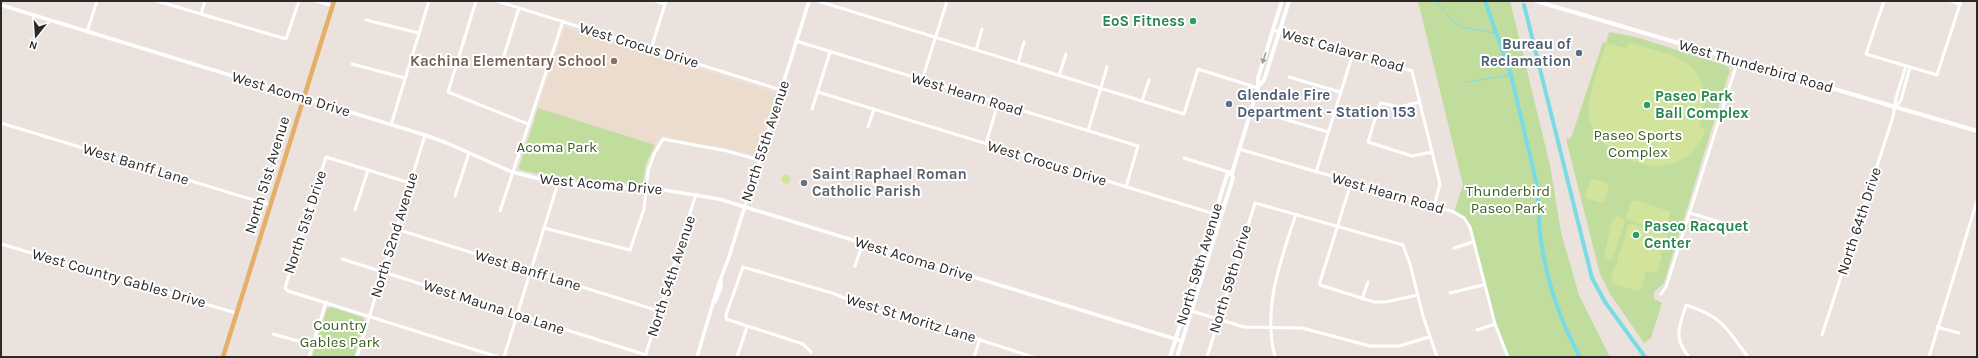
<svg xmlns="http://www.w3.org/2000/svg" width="1978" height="358" viewBox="0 0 1978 358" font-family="Karla,sans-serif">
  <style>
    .education { fill: #ebdcce }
    .green { fill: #c0dd9e }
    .pitch { fill: #d2e39b }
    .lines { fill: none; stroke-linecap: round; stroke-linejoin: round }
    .stream { stroke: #79dce4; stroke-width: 1 }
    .canal { stroke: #79dce4; stroke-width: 4 }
    .minor { stroke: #fff; stroke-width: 3 }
    .tertiary { stroke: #fff; stroke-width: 3.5 }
    .secondary { stroke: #fff; stroke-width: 4 }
    .primary { stroke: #e4b069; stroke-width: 4.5 }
    .oneway { fill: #9f9f9f }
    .leisure-dot { fill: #2e9e5b; stroke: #fff; stroke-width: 1.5 }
    .service-dot { fill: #5c6f8a; stroke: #fff; stroke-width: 1.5 }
    .education-dot { fill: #8d6e63; stroke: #fff; stroke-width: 1.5 }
    .worship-dot { fill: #6b7280; stroke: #fff; stroke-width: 1.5 }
    .labels { text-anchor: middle; stroke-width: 4; stroke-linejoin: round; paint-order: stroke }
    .leisure-label { font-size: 15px; font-weight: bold; fill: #27864d; stroke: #fff; text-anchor: start }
    .service-label { font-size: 15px; font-weight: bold; fill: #4e5e75; stroke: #fff; text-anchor: end }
    .street-label { font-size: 15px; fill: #2a2a2a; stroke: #fff }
    .education-label { font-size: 15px; font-weight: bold; fill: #785e54; stroke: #fff; text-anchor: end }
    .park-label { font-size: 15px; fill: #3a6120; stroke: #fff }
    .worship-label { font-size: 15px; font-weight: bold; fill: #5b616d; stroke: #fff; text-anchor: start }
  </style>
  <rect width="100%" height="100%" fill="#ebe2dd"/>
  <polygon class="education" points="565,27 773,92 776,95 756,153 753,155 731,149 675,139 666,134 658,138 655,145 538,108"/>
  <g class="green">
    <polygon points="1418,1 1510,1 1550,165 1561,232 1579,295 1610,357 1508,357 1495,324 1468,223 1454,212 1463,185"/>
    <polygon points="1609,32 1636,37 1727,66 1730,70 1664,283 1654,292 1654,299 1662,303 1651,338 1644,343 1610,294 1600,274 1566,139 1571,138 1603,42 1606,43"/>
    <polygon points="538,108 655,145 646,164 643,182 640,184 555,178 520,170 519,167"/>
    <polygon points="331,307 362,317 364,319 354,357 312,357 327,309"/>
  </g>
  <g class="pitch">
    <path d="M1606,43L1626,48L1630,43C1680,57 1718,62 1699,127L1706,129C1700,146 1688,159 1671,164C1641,172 1594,150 1589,117C1587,95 1600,64 1606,43Z"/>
    <circle cx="786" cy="179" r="4.5"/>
    <polygon points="1593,179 1607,183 1609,186 1604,202 1602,203 1587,199 1585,196 1590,180"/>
    <polygon points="1635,200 1668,211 1670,213 1665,230 1663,231 1628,220 1626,217 1631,202"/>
    <polygon points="1617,216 1624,219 1625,221 1619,239 1617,240 1618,243 1613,258 1610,260 1605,258 1604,255 1613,218"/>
    <polygon points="1632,224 1665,233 1667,236 1662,252 1660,253 1662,256 1657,272 1654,273 1646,271 1641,289 1638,291 1612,283 1611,280 1615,265 1618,263 1617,260 1624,242 1628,225"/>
  </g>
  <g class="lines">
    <g class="stream">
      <polyline points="1436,2 1457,25"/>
      <polyline points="1460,27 1497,33"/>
      <polyline points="1466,82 1511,75"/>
    </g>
    <g class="canal">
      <path d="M1485,1L1511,75L1536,181C1539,198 1538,215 1540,233C1545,275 1559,319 1580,357"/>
      <polyline points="1524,5 1592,278 1605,302 1645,357"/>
    </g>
    <g class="minor">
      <polyline points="157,1 286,39 299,1"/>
      <polyline points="316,1 333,6"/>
      <polyline points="476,1 448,92 528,124"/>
      <polyline points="497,1 781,90"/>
      <polyline points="655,1 665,4"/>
      <polyline points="818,1 1184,114 1198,69 1258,88"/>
      <polyline points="1884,1 1866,54 1937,75 1961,1"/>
      <polyline points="1951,1 1960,4"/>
      <polyline points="201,14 205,1"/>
      <polyline points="366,20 419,33"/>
      <polyline points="1273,30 1412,71 1440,184 1434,206"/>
      <polyline points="87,32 97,1"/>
      <polyline points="796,41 1138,146 1126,187"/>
      <polyline points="651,49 666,1"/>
      <polyline points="976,50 982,29"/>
      <polyline points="502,62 519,8"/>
      <polyline points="1018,63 1024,42"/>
      <polyline points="352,64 405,78"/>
      <polyline points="1059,76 1066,54"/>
      <polyline points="1289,77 1340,92"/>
      <polyline points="922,80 947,1"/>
      <polyline points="818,92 1221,216"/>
      <polyline points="1142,101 1149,80"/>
      <polyline points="1420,102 1399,107 1381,103 1379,106 1368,142 1412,156 1432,152"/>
      <polyline points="1896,107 1901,100 1910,67"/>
      <polyline points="812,109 830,52"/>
      <polyline points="1278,117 1328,132"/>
      <polyline points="1,123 270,205"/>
      <polyline points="391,125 429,1"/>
      <polyline points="868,127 874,109"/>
      <polyline points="1088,131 1107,67"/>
      <polyline points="986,144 998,103"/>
      <polyline points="1239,149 1454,212 1464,218 1470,227 1495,324 1508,357"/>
      <polyline points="1184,158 1232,173"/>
      <polyline points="1316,172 1353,53"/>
      <polyline points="410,183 326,157 285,288 288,291 498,357"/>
      <polyline points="1351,183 1320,282 1320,285 1374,302 1385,302 1418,295"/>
      <polyline points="455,196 469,153"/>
      <polyline points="355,210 368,170"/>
      <polyline points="500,211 563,21"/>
      <polyline points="1690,213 1749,231"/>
      <polyline points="544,228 630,250 644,209 648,171 654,154 663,139 727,151 759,160"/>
      <polyline points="396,229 659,311"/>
      <polyline points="1,244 236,313"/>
      <polyline points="1454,248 1473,242"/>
      <polyline points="342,259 646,355"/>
      <polyline points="855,266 863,243"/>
      <polyline points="1450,293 1483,285"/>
      <polyline points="1661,294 1666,287 1738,60"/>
      <polyline points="1362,299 1368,282"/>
      <polyline points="1185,309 1244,327 1302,328 1370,346 1399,346 1429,337"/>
      <polyline points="1937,327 1959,333"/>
      <polyline points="1477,330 1495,324"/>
      <polyline points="273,334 312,345"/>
      <polyline points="1822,335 1893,117 1896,98 1906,66"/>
      <polyline points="811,352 803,344 726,319 726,315 743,267 832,293 878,311 915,319 1033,357"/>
      <polyline points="309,357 326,302"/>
      <polyline points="357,357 425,135"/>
      <polyline points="504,357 558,183"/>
      <polyline points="645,357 696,194"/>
      <polyline points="737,357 747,327"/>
      <polyline points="974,357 980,339"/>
      <polyline points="1207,357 1255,203 1403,245 1410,264 1423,316 1437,357"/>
      <path d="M1275,357C1262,307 1281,260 1296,214"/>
      <path d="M1689,357C1673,337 1679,328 1686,305C1723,317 1726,328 1748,357"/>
      <polyline points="1929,357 1977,201"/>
    </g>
    <g class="tertiary">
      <polyline points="1,5 425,135 447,143 512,172 536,178 581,185 664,190 719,199 1182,341"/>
      <polyline points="715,302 721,287 721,282"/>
      <polyline points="697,357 718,286 729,257 809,1"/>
    </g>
    <g class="secondary">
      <polyline points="1536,1 1977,131"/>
      <polyline points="1258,87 1264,80 1289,1"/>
      <polyline points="1170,357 1227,175 1232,173"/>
      <polyline points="1177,357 1233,178 1232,173 1258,88 1258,78 1282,1"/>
    </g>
    <polyline class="primary" points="223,357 334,1"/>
  </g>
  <defs><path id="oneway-solid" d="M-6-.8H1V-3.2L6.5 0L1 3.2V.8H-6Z"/></defs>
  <use class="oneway" href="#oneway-solid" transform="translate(1264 58) rotate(108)"/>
  <g class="leisure-dot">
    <circle cx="1193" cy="21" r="4"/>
    <circle cx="1647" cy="105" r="4"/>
    <circle cx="1636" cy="235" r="4"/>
  </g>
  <g class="service-dot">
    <circle cx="1579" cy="53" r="4"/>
    <circle cx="1229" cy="104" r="4"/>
  </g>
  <circle class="education-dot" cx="614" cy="61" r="4"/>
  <circle class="worship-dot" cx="804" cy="183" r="4"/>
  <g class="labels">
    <g class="leisure-label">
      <text x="1185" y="26" text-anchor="end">EoS Fitness</text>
      <text x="1655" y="101">Paseo Park<tspan x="1655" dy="17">Ball Complex</tspan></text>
      <text x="1644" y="231">Paseo Racquet<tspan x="1644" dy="17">Center</tspan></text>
    </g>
    <g class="service-label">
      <text x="1571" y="49">Bureau of<tspan x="1571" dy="17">Reclamation</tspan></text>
      <text x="1237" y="100" text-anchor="start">Glendale Fire<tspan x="1237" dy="17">Department - Station 153</tspan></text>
    </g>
    <g class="street-label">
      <text transform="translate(639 45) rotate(17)" y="5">West Crocus Drive</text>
      <text transform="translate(1343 50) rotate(16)" y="5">West Calavar Road</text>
      <text transform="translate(1756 66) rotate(16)" y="5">West Thunderbird Road</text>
      <text transform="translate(291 94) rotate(17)" y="5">West Acoma Drive</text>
      <text transform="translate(967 94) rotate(17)" y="5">West Hearn Road</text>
      <text transform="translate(765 141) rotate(-72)" y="5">North 55th Avenue</text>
      <text transform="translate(1047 163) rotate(17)" y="5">West Crocus Drive</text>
      <text transform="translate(136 164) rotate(17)" y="5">West Banff Lane</text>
      <text transform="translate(267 175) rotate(-73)" y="5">North 51st Avenue</text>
      <text transform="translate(601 184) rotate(5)" y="5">West Acoma Drive</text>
      <text transform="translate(1388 193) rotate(16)" y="5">West Hearn Road</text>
      <text transform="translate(1859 221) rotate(-72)" y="5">North 64th Drive</text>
      <text transform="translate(305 222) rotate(-72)" y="5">North 51st Drive</text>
      <text transform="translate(394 235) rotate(-73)" y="5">North 52nd Avenue</text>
      <text transform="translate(914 259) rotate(17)" y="5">West Acoma Drive</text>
      <text transform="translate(1199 264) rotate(-73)" y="5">North 59th Avenue</text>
      <text transform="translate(528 270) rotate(17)" y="5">West Banff Lane</text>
      <text transform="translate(671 276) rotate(-72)" y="5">North 54th Avenue</text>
      <text transform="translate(119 278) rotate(16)" y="5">West Country Gables Drive</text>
      <text transform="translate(1230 279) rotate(-73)" y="5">North 59th Drive</text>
      <text transform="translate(494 307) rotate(18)" y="5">West Mauna Loa Lane</text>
      <text transform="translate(911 318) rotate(17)" y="5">West St Moritz Lane</text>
    </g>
    <g class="education-label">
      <text x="606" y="66">Kachina Elementary School</text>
    </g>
    <g class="park-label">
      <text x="1638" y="140">Paseo Sports<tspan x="1638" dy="17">Complex</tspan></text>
      <text x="557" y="152">Acoma Park</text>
      <text x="1508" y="196">Thunderbird<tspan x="1508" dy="17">Paseo Park</tspan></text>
      <text x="340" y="330">Country<tspan x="340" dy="17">Gables Park</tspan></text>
    </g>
    <g class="worship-label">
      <text x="812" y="179">Saint Raphael Roman<tspan x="812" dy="17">Catholic Parish</tspan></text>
    </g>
  </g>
  <rect width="1978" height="358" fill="none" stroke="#2a2a2a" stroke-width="4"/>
  <g transform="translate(36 36) rotate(197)" stroke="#ffffff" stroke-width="3" paint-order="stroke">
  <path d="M0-3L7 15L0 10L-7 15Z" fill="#2a2a2a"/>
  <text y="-6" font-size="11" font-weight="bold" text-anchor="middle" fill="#2a2a2a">N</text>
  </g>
</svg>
